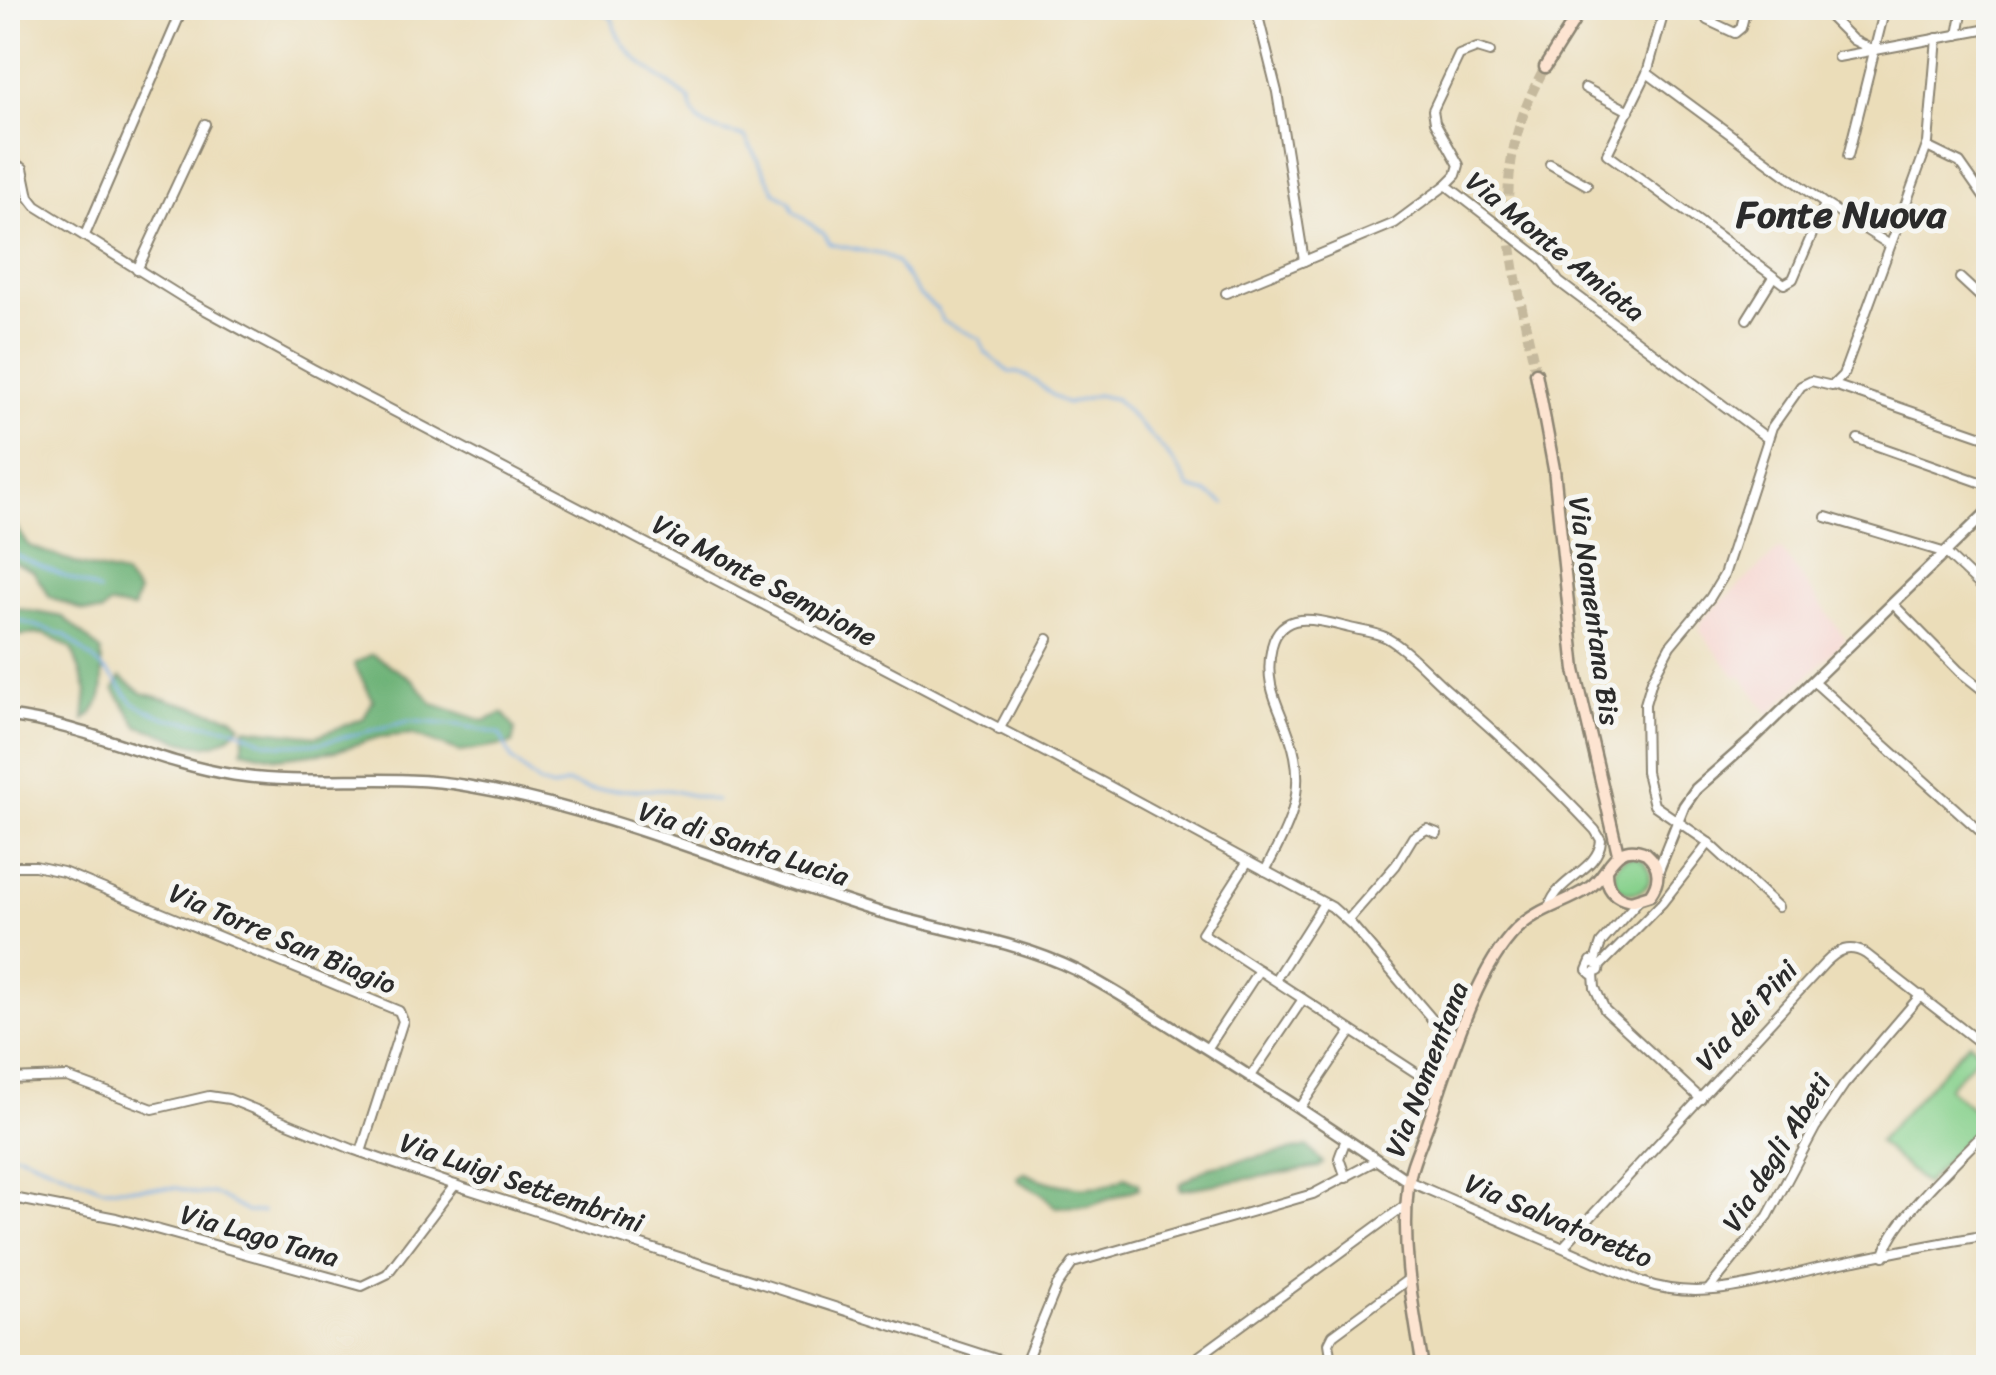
<svg xmlns="http://www.w3.org/2000/svg" width="1996" height="1375" viewBox="0 0 1996 1375" font-family="Sriracha,sans-serif">
  <style>
    .built { fill: #f7d0ca }
    .green { fill: #88d18d; stroke: #5a7e5c; stroke-width: 2.5 }
    .forest { fill: #6eb378; stroke: #4c6f52; stroke-width: 2.5 }
    .lines { fill: none; stroke-linecap: round; stroke-linejoin: round }
    .stream { stroke: #77ade5; stroke-width: 2.5 }
    .secondary-tunnel { stroke: #c5b99d; stroke-width: 10; stroke-dasharray: 10 5; stroke-linecap: butt }
    .minor-casing { stroke: #8b8472; stroke-width: 12 }
    .tertiary-casing { stroke: #8b8472; stroke-width: 14 }
    .secondary-casing { stroke: #8b8472; stroke-width: 15 }
    .minor { stroke: #fff; stroke-width: 8 }
    .tertiary { stroke: #fff; stroke-width: 9 }
    .secondary { stroke: #fde4d1; stroke-width: 10 }
    .labels { text-anchor: middle; stroke-width: 10; stroke-linejoin: round; paint-order: stroke }
    .street-label { font-size: 28px; fill: #2b2b2b; stroke: #f6f6f2 }
    .district-label { font-size: 38px; font-weight: bold; fill: #2b2b2b; stroke: #f6f6f2 }
  </style>
  <rect width="100%" height="100%" fill="#f6f6f2"/>
  <filter id="ink" filterUnits="userSpaceOnUse"><feTurbulence type="fractalNoise" baseFrequency=".01" numOctaves="2"/><feDisplacementMap in="SourceGraphic" scale="20" xChannelSelector="R" yChannelSelector="G"/><feConvolveMatrix kernelMatrix="1 2 1 2 8 2 1 2 1" color-interpolation-filters="sRGB"/></filter>
  <filter id="wash" filterUnits="userSpaceOnUse"><feTurbulence type="fractalNoise" baseFrequency=".0048" numOctaves="4" result="noise"/><feDisplacementMap in="SourceGraphic" scale="40" xChannelSelector="R" yChannelSelector="G"/><feGaussianBlur stdDeviation="2.25" result="paint"/><feColorMatrix in="noise" values="0 0 0 0 0 0 0 0 0 0 0 0 0 0 0 0 0 1.4 0 .05"/><feComposite in="paint" operator="in"/></filter>
  <g filter="url(#wash)">
    <rect width="100%" height="100%" fill="#ebddb9"/>
    <polygon class="built" points="1780,548 1846,639 1769,714 1741,675 1736,677 1700,631 1702,620"/>
    <g class="green">
      <circle cx="1632" cy="875" r="18"/>
      <polygon points="1969,1042 1980,1053 1948,1088 1984,1119 1925,1184 1878,1142"/>
    </g>
    <g class="forest">
      <polygon points="15,525 29,546 80,565 124,575 138,593 133,609 109,605 101,613 83,611 50,597 33,571 8,559 8,539"/>
      <path d="M8,607L63,617L101,651C103,678 109,703 84,720L87,691L72,649L45,634L8,636Z"/>
      <polygon points="372,654 413,680 433,704 484,721 503,713 515,729 512,744 460,752 412,734 379,737 336,751 278,758 242,750 245,728 317,736 364,718 373,700 354,664"/>
      <path d="M121,677L142,693L232,717L241,725C206,765 178,735 138,726L114,689Z"/>
      <polygon points="1308,1147 1323,1163 1319,1167 1180,1190 1180,1184 1209,1167"/>
      <path d="M1025,1173C1052,1186 1097,1195 1125,1177L1138,1183L1139,1188L1090,1206L1055,1207L1040,1193L1019,1181L1017,1177Z"/>
    </g>
    <g class="lines">
      <g class="stream">
        <path d="M592,8L612,18C620,58 660,75 690,100C694,132 719,129 745,137L775,192L790,202L793,211L824,234L830,244L884,255L897,263L919,295L937,309L943,321L980,339L985,352L1009,372C1033,372 1045,394 1067,404L1096,395L1116,399C1138,425 1176,457 1189,488L1207,493L1225,504"/>
        <polyline points="8,542 17,556 99,591"/>
        <polyline points="8,617 65,635 114,678 133,703 147,710 166,718 232,728 266,742 281,745 321,743 409,721 459,725 500,734 512,760 540,784 553,788 568,783 589,790 669,790 716,801"/>
        <polyline points="8,1154 19,1154 102,1188 177,1188 198,1194 213,1193 247,1212 263,1212"/>
      </g>
    </g>
  </g>
  <g filter="url(#ink)">
    <g class="lines">
      <path class="secondary-tunnel" d="M1536,373C1512,259 1484,176 1545,67"/>
      <defs>
        <g id="minor">
          <polyline points="1256,8 1277,92 1304,261 1395,223 1446,185 1542,259 1559,282 1767,438"/>
          <polyline points="1665,8 1647,73 1607,154 1784,284 1793,279 1825,204 1890,245"/>
          <polyline points="1821,8 1853,40 1871,49"/>
          <polyline points="1707,20 1735,33 1741,28 1746,8"/>
          <polyline points="1958,35 1963,8"/>
          <polyline points="1838,57 1988,29"/>
          <polyline points="1647,73 1825,204"/>
          <polyline points="1585,88 1629,111"/>
          <polyline points="1927,147 1960,163 1988,203"/>
          <polyline points="1848,156 1885,8"/>
          <polyline points="8,160 23,168 29,197 36,206 187,300 313,369 1102,782 1332,907 1352,925 1455,1046"/>
          <polyline points="1550,164 1587,185"/>
          <polyline points="1446,185 1456,175 1459,165 1435,122 1433,110 1459,55 1477,48 1490,52"/>
          <polyline points="85,235 183,8"/>
          <polyline points="137,270 205,124"/>
          <polyline points="1960,278 1988,304"/>
          <polyline points="1226,293 1304,261"/>
          <polyline points="1747,319 1773,277"/>
          <polyline points="1834,385 1988,438"/>
          <polyline points="1858,439 1988,485"/>
          <polyline points="1826,517 1946,553 1988,593"/>
          <polyline points="1893,604 1959,671 1988,694"/>
          <polyline points="1813,681 1988,838"/>
          <polyline points="999,730 1048,639"/>
          <polyline points="1248,861 1202,933 1441,1089"/>
          <polyline points="8,866 35,866 63,872 399,1011 403,1021 361,1152"/>
          <path d="M1265,871C1285,833 1304,800 1295,756C1287,714 1261,693 1272,646C1282,606 1324,622 1350,628C1362,631 1376,632 1387,638C1408,650 1427,672 1445,688C1497,733 1548,779 1595,830L1601,840C1599,870 1558,878 1550,905"/>
          <polyline points="1778,907 1709,843 1654,805 1646,772 1645,704 1652,680 1670,646 1710,598 1724,575 1772,427 1801,386 1811,381 1832,386 1843,375 1928,143 1937,38"/>
          <polyline points="1348,920 1396,865 1413,837 1427,829 1437,833"/>
          <polyline points="1595,961 1601,943 1638,901"/>
          <polyline points="1600,966 1591,961 1587,970 1591,974 1599,971 1600,966 1662,903 1709,843"/>
          <polyline points="1594,974 1595,988 1605,1010 1701,1099"/>
          <polyline points="1275,980 1324,903"/>
          <polyline points="1207,1049 1259,970"/>
          <polyline points="1251,1076 1303,999"/>
          <polyline points="8,1079 67,1077 153,1109 209,1096 229,1099 352,1149 455,1185 1024,1368"/>
          <polyline points="1300,1108 1352,1031"/>
          <polyline points="1346,1178 1339,1158 1346,1139"/>
          <path d="M1408,1181L1642,1282C1702,1304 1765,1280 1823,1267C1877,1255 1933,1244 1988,1235"/>
          <polyline points="8,1197 116,1218 362,1286 387,1274 455,1185"/>
          <path d="M1563,1247L1825,963C1838,950 1849,944 1866,954L1988,1049"/>
          <path d="M1884,1256C1890,1221 1962,1157 1988,1129"/>
          <polyline points="1709,1289 1768,1216 1815,1128 1844,1085 1921,995"/>
          <polyline points="1023,1368 1057,1286 1073,1263 1313,1194 1377,1160"/>
          <polyline points="1183,1368 1407,1204"/>
          <polyline points="1333,1368 1329,1343 1333,1335 1410,1278"/>
        </g>
        <g id="tertiary">
          <path d="M8,716C86,725 156,763 234,775C312,787 390,772 468,786C606,809 739,868 873,910C940,931 1013,939 1076,970C1114,989 1150,1014 1186,1036C1262,1083 1335,1131 1408,1181"/>
          <polyline points="1658,871 1684,806 1696,789 1755,737 1988,511"/>
        </g>
        <g id="secondary">
          <polyline points="1545,67 1582,8"/>
          <polyline points="1536,373 1554,469 1575,670 1618,853"/>
          <path d="M1423,1368C1413,1308 1401,1247 1408,1186C1410,1165 1422,1142 1429,1121C1449,1064 1474,972 1517,929C1538,908 1565,904 1589,888C1610,874 1613,839 1646,853C1660,865 1661,880 1650,895L1631,901C1614,898 1606,888 1606,871"/>
        </g>
      </defs>
      <use href="#minor" class="minor-casing"/>
      <use href="#tertiary" class="tertiary-casing"/>
      <use href="#secondary" class="secondary-casing"/>
      <use href="#minor" class="minor"/>
      <use href="#tertiary" class="tertiary"/>
      <use href="#secondary" class="secondary"/>
    </g>
  </g>
  <g class="labels">
    <g class="street-label">
      <text transform="translate(1556 246) rotate(39)" y="10">Via Monte Amiata</text>
      <text transform="translate(765 580) rotate(28)" y="10">Via Monte Sempione</text>
      <text transform="translate(1595 611) rotate(82)" y="10">Via Nomentana Bis</text>
      <text transform="translate(744 843) rotate(18)" y="10">Via di Santa Lucia</text>
      <text transform="translate(283 938) rotate(23)" y="10">Via Torre San Biagio</text>
      <text transform="translate(1746 1015) rotate(-48)" y="10">Via dei Pini</text>
      <text transform="translate(1426 1069) rotate(-69)" y="10">Via Nomentana</text>
      <text transform="translate(1776 1152) rotate(-58)" y="10">Via degli Abeti</text>
      <text transform="translate(522 1182) rotate(19)" y="10">Via Luigi Settembrini</text>
      <text transform="translate(1559 1220) rotate(23)" y="10">Via Salvatoretto</text>
      <text transform="translate(260 1235) rotate(16)" y="10">Via Lago Tana</text>
    </g>
    <g class="district-label">
      <text x="1841" y="227">Fonte Nuova</text>
    </g>
  </g>
  <rect width="1996" height="1375" fill="none" stroke="#f6f6f2" stroke-width="40"/>
</svg>
